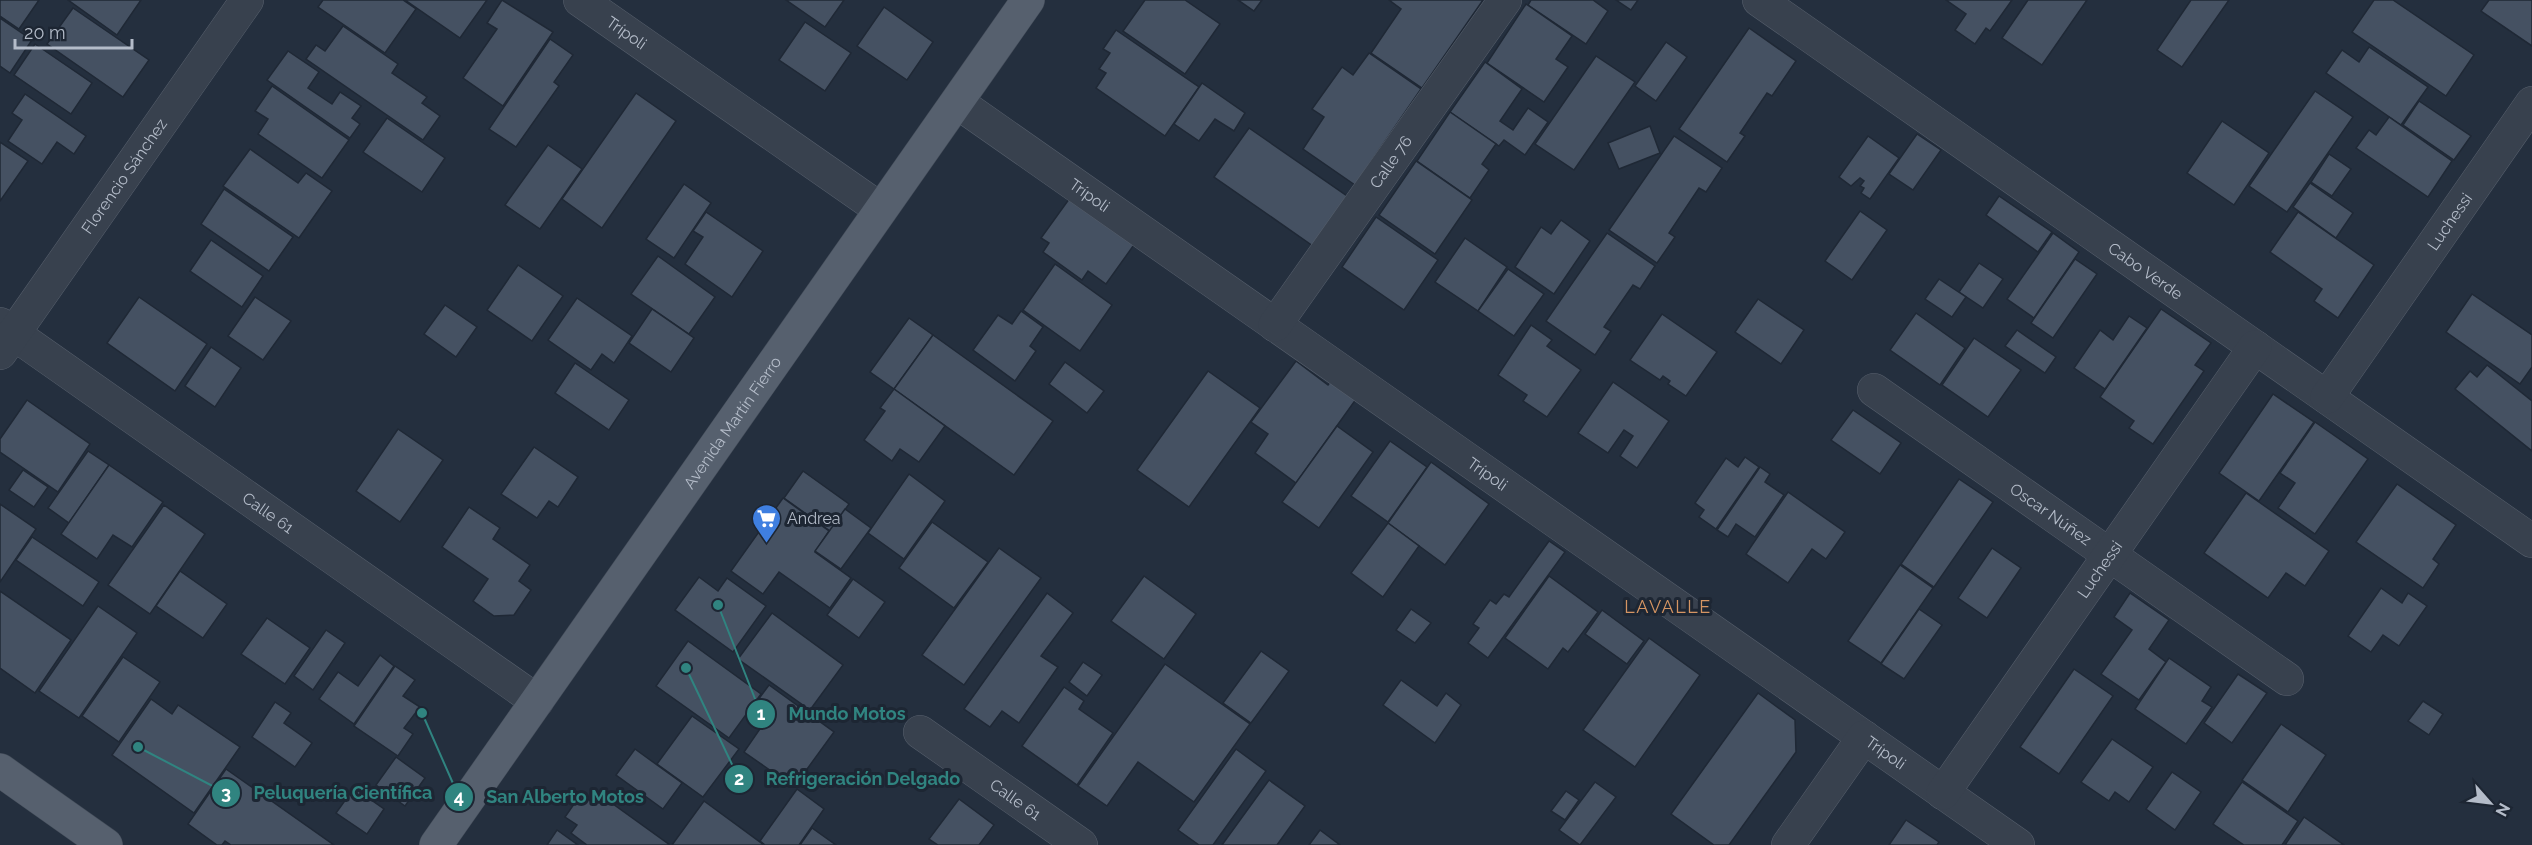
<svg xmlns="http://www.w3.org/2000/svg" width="2532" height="845" viewBox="0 0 2532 845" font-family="Raleway,sans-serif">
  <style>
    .building { fill: #455162; stroke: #1f2835; stroke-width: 1.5 }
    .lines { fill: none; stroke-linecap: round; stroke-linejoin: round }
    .minor-casing { stroke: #565f6c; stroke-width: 34 }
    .major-casing { stroke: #414a57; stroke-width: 34 }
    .minor { stroke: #38414e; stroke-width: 33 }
    .major { stroke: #56606e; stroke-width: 33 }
    .labels { text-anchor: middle; stroke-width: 6; stroke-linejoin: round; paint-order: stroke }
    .street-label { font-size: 16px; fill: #b4bcc9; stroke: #1d2633 }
    .poi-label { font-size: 16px; fill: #b4bcc9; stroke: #1d2633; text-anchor: start }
    .neighbourhood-label { font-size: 18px; letter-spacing: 1.5px; fill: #d59563; stroke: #1d2633 }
    .leader { fill: none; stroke: #308480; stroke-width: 2 }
    .callout-dot { fill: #308480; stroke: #1d2633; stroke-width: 2 }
    .mark-label { font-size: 18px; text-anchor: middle; font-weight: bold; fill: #fff }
    .callout-label { font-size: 18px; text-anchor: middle; font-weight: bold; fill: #308480; stroke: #1d2633; stroke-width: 6; stroke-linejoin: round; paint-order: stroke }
  </style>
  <rect width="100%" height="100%" fill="#242f3e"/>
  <g class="building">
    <polygon points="0,0 39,0 19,29 0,16"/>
    <polygon points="68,0 141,0 117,35"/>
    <polygon points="323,0 403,0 416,9 385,53 318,7"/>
    <polygon points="405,0 487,0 460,38"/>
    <polygon points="502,0 553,32 503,106 463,78 497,29 487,23"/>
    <polygon points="786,0 844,0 825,27"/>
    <polygon points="1145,0 1185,0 1220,24 1185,74 1123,31"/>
    <polygon points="1238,0 1262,0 1254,11"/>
    <polygon points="1389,0 1483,0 1422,88 1371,53 1401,9"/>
    <polygon points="1531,0 1593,0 1608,11 1586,44 1528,5"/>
    <polygon points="1616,0 1638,0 1631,10"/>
    <polygon points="1946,0 2012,0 1990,31 1986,28 1975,44 1955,30 1966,14"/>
    <polygon points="2028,0 2087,0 2042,65 2002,38"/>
    <polygon points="2191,0 2229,0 2182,67 2157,50"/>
    <polygon points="2374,0 2393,0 2474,55 2446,96 2352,32"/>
    <polygon points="2489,0 2532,0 2532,46 2481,11"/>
    <polygon points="1526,4 1572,36 1556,59 1568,67 1544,102 1487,63"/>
    <polygon points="884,7 933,42 907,80 857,46"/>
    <polygon points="73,8 149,60 123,97 47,44"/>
    <polygon points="0,18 32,40 10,73 0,66"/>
    <polygon points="805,22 851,53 825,91 779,60"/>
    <polygon points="343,26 398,64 392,73 427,97 422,103 440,116 423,140 306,59 316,45 325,51"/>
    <polygon points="1749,28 1796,61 1772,96 1767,93 1740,133 1745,136 1727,162 1679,129"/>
    <polygon points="1116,30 1199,87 1165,136 1096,88 1106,73 1099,69 1110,53 1103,49"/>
    <polygon points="550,39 573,55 554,82 559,86 516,147 489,129"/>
    <polygon points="1666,42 1687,57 1656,101 1635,86"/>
    <polygon points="35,44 92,83 71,114 14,75"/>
    <polygon points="2369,47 2428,87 2401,125 2326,73 2342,50 2359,62"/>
    <polygon points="288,51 319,72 308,88 332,104 340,92 361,106 352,118 360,124 350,138 267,80"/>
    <polygon points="1369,53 1421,89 1355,185 1303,149 1324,117 1312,109 1342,67 1353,75"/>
    <polygon points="1596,56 1635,82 1574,170 1535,144"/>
    <polygon points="1485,62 1522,89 1500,121 1513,130 1528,108 1548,122 1525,155 1504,140 1499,146 1450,112"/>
    <polygon points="1202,83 1245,113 1234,131 1215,119 1199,141 1174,124"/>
    <polygon points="272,86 349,140 322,178 258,134 268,119 255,111"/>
    <polygon points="2315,91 2353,117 2287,212 2249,186"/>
    <polygon points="636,93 676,121 602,228 562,199"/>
    <polygon points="25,94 86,136 74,154 57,142 42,164 8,141 22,120 12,113"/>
    <polygon points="2419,101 2471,136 2454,160 2403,125"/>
    <polygon points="1450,112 1496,144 1482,164 1489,170 1470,198 1417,161"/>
    <polygon points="2389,117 2452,161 2428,197 2356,148 2369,130 2376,135"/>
    <polygon points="387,118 445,158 422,192 363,152"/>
    <polygon points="2222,121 2269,153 2234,205 2187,173"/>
    <polygon points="1650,126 1660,153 1619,169 1608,143"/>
    <polygon points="1249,128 1347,196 1313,246 1214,177"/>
    <polygon points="1917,134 1941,150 1913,190 1889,174"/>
    <polygon points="1674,136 1722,168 1706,192 1699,188 1669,233 1675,237 1657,263 1609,230"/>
    <polygon points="1868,136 1899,158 1870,199 1861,193 1864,188 1860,186 1864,181 1860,178 1851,186 1839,177"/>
    <polygon points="0,142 28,161 0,201"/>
    <polygon points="548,145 582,169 540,229 505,205"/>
    <polygon points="250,149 298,183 306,173 332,191 299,238 223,186"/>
    <polygon points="2329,154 2351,169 2332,196 2311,182"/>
    <polygon points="1416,161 1472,200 1435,254 1379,215"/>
    <polygon points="2310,183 2353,213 2336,238 2293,207"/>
    <polygon points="684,184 711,203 674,258 646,239"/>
    <polygon points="224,189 293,237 269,271 201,224"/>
    <polygon points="1072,195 1136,242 1106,284 1088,271 1082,280 1043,252 1049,243 1041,238"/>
    <polygon points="1999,196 2052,232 2038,252 1986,215"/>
    <polygon points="1860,211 1887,230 1852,280 1825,261"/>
    <polygon points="706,212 763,251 732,297 685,264 703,237 693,231"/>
    <polygon points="2298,212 2374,265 2338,318 2314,301 2322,289 2270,252"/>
    <polygon points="1376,217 1438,260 1404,310 1342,267"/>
    <polygon points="1561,220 1590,241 1554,294 1515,267 1541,227 1551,234"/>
    <polygon points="1607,233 1655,266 1640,289 1633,285 1604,327 1611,331 1595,355 1546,321"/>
    <polygon points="2053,233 2079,252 2034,318 2007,299"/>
    <polygon points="1465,238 1507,267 1478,311 1435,282"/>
    <polygon points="211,240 263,276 242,307 190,271"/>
    <polygon points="658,256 715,297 689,334 631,294"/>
    <polygon points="2075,259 2097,274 2053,338 2031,323"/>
    <polygon points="1979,263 2003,279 1983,308 1959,292"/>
    <polygon points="1055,264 1112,305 1080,351 1023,310"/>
    <polygon points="518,265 563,296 532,341 487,310"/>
    <polygon points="1508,269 1544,294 1514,336 1478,311"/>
    <polygon points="1939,279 1966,297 1952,317 1925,299"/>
    <polygon points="2472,294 2532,335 2532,367 2520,384 2446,332"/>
    <polygon points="139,297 207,344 175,391 107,343"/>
    <polygon points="255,297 291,321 263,360 228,336"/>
    <polygon points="577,298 632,336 614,363 602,354 591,370 548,340"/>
    <polygon points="1758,299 1804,330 1781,364 1735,332"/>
    <polygon points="445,305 477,327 456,357 424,334"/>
    <polygon points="652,309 694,338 671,372 629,343"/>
    <polygon points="2161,309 2211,343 2195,365 2204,371 2153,444 2129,428 2134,421 2100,397"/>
    <polygon points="1021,311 1043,327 1030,346 1036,351 1015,381 973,350 998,315 1012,324"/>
    <polygon points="1916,313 1965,348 1940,385 1890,350"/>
    <polygon points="1662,314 1717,352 1686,396 1668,384 1670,381 1663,376 1660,380 1630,360"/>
    <polygon points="2129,316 2147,328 2105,389 2074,368 2100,330 2113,340"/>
    <polygon points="909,318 933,335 894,389 870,372"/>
    <polygon points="1531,325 1552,340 1547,346 1581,370 1547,417 1523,401 1527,395 1498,375"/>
    <polygon points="2017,330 2056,357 2045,373 2005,346"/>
    <polygon points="933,335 1053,421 1014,475 894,389"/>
    <polygon points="1974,338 2021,370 1988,417 1942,385"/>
    <polygon points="211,347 241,368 215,407 185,386"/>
    <polygon points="1296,361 1328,385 1334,377 1359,395 1296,483 1255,453 1268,434 1251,422"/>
    <polygon points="1065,362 1104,391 1087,413 1049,384"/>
    <polygon points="575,363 629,400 609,430 555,393"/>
    <polygon points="2487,365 2532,401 2532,451 2455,389 2470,371 2477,377"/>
    <polygon points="1208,371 1260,408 1189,507 1137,470"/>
    <polygon points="1613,382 1669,421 1637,468 1620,456 1633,436 1624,430 1608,453 1578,433"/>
    <polygon points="894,389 945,426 919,462 900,449 892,461 864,440 885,411 880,408"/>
    <polygon points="2273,394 2314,422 2259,501 2219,473"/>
    <polygon points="27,400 90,444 58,492 0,452 0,439"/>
    <polygon points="1853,410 1901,443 1880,474 1831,440"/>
    <polygon points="2315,422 2368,459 2315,534 2278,508 2295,483 2280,473"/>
    <polygon points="1337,426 1373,452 1319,528 1282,502"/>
    <polygon points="398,429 443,460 400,522 356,491"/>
    <polygon points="1390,441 1427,467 1388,522 1351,496"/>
    <polygon points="534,447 578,477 558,507 549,501 537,518 501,494"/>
    <polygon points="88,451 109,465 69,523 48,508"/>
    <polygon points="1745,457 1759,467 1716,529 1699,517 1704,510 1695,503 1726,458 1738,467"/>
    <polygon points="1431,462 1489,504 1445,565 1388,523"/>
    <polygon points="109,465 163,502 132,547 113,535 97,559 61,534"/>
    <polygon points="1760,467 1770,474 1765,482 1784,495 1755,537 1736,524 1728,537 1717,530"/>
    <polygon points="23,470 48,487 34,507 9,490"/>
    <polygon points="803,471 849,504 830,531 784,498"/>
    <polygon points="909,474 945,501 904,559 868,533"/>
    <polygon points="1959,479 1993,502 1934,587 1901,564"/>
    <polygon points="2397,484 2456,525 2433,559 2439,564 2423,588 2356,542"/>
    <polygon points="1788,492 1845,532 1826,559 1812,549 1788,583 1746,554"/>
    <polygon points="2246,493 2329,551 2305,586 2286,573 2268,598 2204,553"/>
    <polygon points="783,498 829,531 815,552 851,578 830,608 779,572 763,594 731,571"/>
    <polygon points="0,504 36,529 0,582"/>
    <polygon points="164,505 205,534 150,614 108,585"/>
    <polygon points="469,507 500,528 493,539 530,565 519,581 531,590 514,615 494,616 473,601 488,579 442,547"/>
    <polygon points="845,509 871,528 841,569 815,551"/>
    <polygon points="932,522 988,562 954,608 899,568"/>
    <polygon points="1388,523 1419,546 1383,597 1351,573"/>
    <polygon points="32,537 99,582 83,606 16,560"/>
    <polygon points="1549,541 1565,552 1488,658 1468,643 1479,628 1473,624 1490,600 1496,604 1504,594 1509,597"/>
    <polygon points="999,548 1041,578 964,685 922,655"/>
    <polygon points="1992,548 2021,568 1987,618 1958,598"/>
    <polygon points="1900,565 1933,588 1881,663 1848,641"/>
    <polygon points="180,571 227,604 203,638 156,606"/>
    <polygon points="1144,576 1196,614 1164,659 1111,621"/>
    <polygon points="1549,576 1598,612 1568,652 1563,648 1548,669 1505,638"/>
    <polygon points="699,577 718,591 727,578 766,606 733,652 675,610"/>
    <polygon points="853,579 885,602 859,638 827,615"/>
    <polygon points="2381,588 2402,603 2408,593 2427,606 2399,646 2383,635 2371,652 2348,636"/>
    <polygon points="0,591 71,640 35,693 0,668"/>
    <polygon points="1047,593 1073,613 1041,656 1058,667 1019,723 1002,711 990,727 964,709"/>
    <polygon points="2130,593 2169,620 2149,649 2166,662 2139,700 2101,674 2132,630 2114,617"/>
    <polygon points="98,606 137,633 79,718 39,691"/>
    <polygon points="1411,609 1431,623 1415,643 1396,630"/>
    <polygon points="1919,609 1942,625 1904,679 1881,664"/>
    <polygon points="1602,610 1644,641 1627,664 1585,634"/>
    <polygon points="772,613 843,665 810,710 738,659"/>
    <polygon points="267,618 310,648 285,684 241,654"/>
    <polygon points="326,630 345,643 313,690 294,676"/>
    <polygon points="1649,638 1700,675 1635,767 1583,730"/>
    <polygon points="688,641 761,694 729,738 656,686"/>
    <polygon points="1261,651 1289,671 1251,723 1223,703"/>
    <polygon points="380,655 394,666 354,724 319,699 338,672 358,686"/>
    <polygon points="123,657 160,682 119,742 82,716"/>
    <polygon points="2169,658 2211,687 2202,701 2212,707 2186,744 2135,709"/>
    <polygon points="1083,662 1102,675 1087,696 1069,682"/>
    <polygon points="1165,664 1250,724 1194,802 1138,762 1107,806 1078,786"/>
    <polygon points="395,666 415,680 403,696 420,707 404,728 413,734 398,756 354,726"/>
    <polygon points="2074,669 2113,696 2059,774 2020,747"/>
    <polygon points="2238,674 2267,693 2232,743 2204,723"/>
    <polygon points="1401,680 1437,706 1446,693 1461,705 1435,743 1383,705"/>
    <polygon points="769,685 834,732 794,787 744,752 762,726 747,715"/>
    <polygon points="1064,687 1084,701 1079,709 1113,733 1077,785 1022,746"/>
    <polygon points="1758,693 1795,720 1796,752 1729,845 1714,845 1671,814"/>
    <polygon points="151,699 172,714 178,705 240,747 194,813 112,755"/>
    <polygon points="2423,701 2443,714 2429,735 2408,721"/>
    <polygon points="275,702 291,713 284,723 312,743 295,767 252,737"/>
    <polygon points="692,716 739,749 703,797 657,764"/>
    <polygon points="2281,724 2326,755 2288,812 2242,780"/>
    <polygon points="2112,739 2153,767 2129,802 2115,792 2109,801 2081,782"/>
    <polygon points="635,749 682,783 663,809 616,775"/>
    <polygon points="1236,749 1266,771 1213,845 1199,845 1178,830"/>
    <polygon points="396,757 425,778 405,806 376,785"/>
    <polygon points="226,769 334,845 231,845 225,841 222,845 217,845 188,824"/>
    <polygon points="2172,772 2201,792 2175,830 2146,809"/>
    <polygon points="1269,780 1305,806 1277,845 1222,845"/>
    <polygon points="1595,782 1616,797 1580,845 1559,830"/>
    <polygon points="2242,782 2298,821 2282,845 2244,845 2213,824"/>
    <polygon points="354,788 384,809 367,834 336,813"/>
    <polygon points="797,789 824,809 799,845 765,845 760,841"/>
    <polygon points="1566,791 1579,800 1565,820 1551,811"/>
    <polygon points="581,794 593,803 599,794 670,845 587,845 571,833 577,825 565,817"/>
    <polygon points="959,799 994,825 979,845 938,845 929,839"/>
    <polygon points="704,801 764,845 672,845"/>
    <polygon points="2304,817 2344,845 2285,845"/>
    <polygon points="1906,820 1939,842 1937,845 1889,845"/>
    <polygon points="812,828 836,845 800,845"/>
    <polygon points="557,830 578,845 547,845"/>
    <polygon points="1320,830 1340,845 1309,845"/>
  </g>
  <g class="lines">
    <defs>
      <g id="minor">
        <path id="s1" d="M580,0L880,209"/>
        <path id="s2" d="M1759,0L2532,541"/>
        <path id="s3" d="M957,102L2018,845"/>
        <path id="s4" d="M0,324L537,701"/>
        <path id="s5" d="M1275,325L1505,0"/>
        <path id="s6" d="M0,353L247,0"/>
        <path id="s7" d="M1874,390L2287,679"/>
        <path id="s8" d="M2327,397L2532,103"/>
        <path id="s9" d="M920,732L1081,845"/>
        <path id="s10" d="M1943,793L2255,347"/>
        <polyline points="1788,845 1864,737"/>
      </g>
      <g id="major">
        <polyline points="0,770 106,845"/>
        <path id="s11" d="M436,845L1028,0"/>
      </g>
    </defs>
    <use href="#minor" class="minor-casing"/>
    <use href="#major" class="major-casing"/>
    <use href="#minor" class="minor"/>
    <use href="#major" class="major"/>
  </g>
  <defs>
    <symbol id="supermarket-pin" viewBox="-11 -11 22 30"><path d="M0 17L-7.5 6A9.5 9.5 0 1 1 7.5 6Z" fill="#3f7fe0" stroke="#1d2633"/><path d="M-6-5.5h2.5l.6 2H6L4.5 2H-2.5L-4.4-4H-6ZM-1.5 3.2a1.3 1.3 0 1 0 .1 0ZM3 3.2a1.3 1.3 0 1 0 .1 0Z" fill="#fff"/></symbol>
  </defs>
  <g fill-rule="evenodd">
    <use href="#supermarket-pin" x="750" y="502" width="33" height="45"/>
  </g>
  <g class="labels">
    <g class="street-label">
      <text dy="6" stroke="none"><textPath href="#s1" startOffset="57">Trípoli</textPath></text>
      <text dy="6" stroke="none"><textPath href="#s5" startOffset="200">Calle 76</textPath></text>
      <text dy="6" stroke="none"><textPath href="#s6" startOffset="216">Florencio Sánchez</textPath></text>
      <text dy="6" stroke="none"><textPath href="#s3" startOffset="162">Trípoli</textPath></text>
      <text dy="6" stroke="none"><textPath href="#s8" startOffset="214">Luchessi</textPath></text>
      <text dy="6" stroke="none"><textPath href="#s2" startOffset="472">Cabo Verde</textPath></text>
      <text dy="6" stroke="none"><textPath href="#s11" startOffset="516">Avenida Martín Fierro</textPath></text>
      <text dy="6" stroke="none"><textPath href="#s3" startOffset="648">Trípoli</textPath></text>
      <text dy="6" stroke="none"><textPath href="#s4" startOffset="328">Calle 61</textPath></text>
      <text dy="6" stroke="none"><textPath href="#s7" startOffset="216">Oscar Núñez</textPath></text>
      <text dy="6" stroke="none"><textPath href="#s10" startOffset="273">Luchessi</textPath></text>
      <text dy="6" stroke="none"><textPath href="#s3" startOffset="1134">Trípoli</textPath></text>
      <text dy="6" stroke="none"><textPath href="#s9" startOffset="117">Calle 61</textPath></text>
    </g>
    <g class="poi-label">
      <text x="787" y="524">Andrea</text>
    </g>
    <g class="neighbourhood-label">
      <text x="1668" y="613">LAVALLE</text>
    </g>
  </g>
  <path class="leader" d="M718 605L761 714M686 668L739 779M138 747L226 793M422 713L459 797"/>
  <g class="callout-dot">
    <circle cx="718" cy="605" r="6"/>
    <circle cx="686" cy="668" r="6"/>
    <circle cx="138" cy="747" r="6"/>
    <circle cx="422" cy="713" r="6"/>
    <circle cx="761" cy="714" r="15"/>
    <circle cx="739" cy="779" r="15"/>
    <circle cx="226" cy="793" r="15"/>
    <circle cx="459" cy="797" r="15"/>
  </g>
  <g class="mark-label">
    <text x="761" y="720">1</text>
    <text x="739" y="785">2</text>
    <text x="226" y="799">3</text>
    <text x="459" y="803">4</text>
  </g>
  <g class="callout-label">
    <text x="847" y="720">Mundo Motos</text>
    <text x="863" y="785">Refrigeración Delgado</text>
    <text x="343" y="799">Peluquería Científica</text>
    <text x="565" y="803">San Alberto Motos</text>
  </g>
  <g transform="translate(2490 803) rotate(118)" stroke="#1d2633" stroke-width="4.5" paint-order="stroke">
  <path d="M0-4.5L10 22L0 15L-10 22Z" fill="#b4bcc9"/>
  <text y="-9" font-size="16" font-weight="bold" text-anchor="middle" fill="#b4bcc9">N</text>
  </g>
  <path d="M15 39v9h117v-9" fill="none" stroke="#b4bcc9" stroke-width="3"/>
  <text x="24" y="39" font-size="18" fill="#b4bcc9" stroke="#1d2633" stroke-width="4.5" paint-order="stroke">20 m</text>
</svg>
